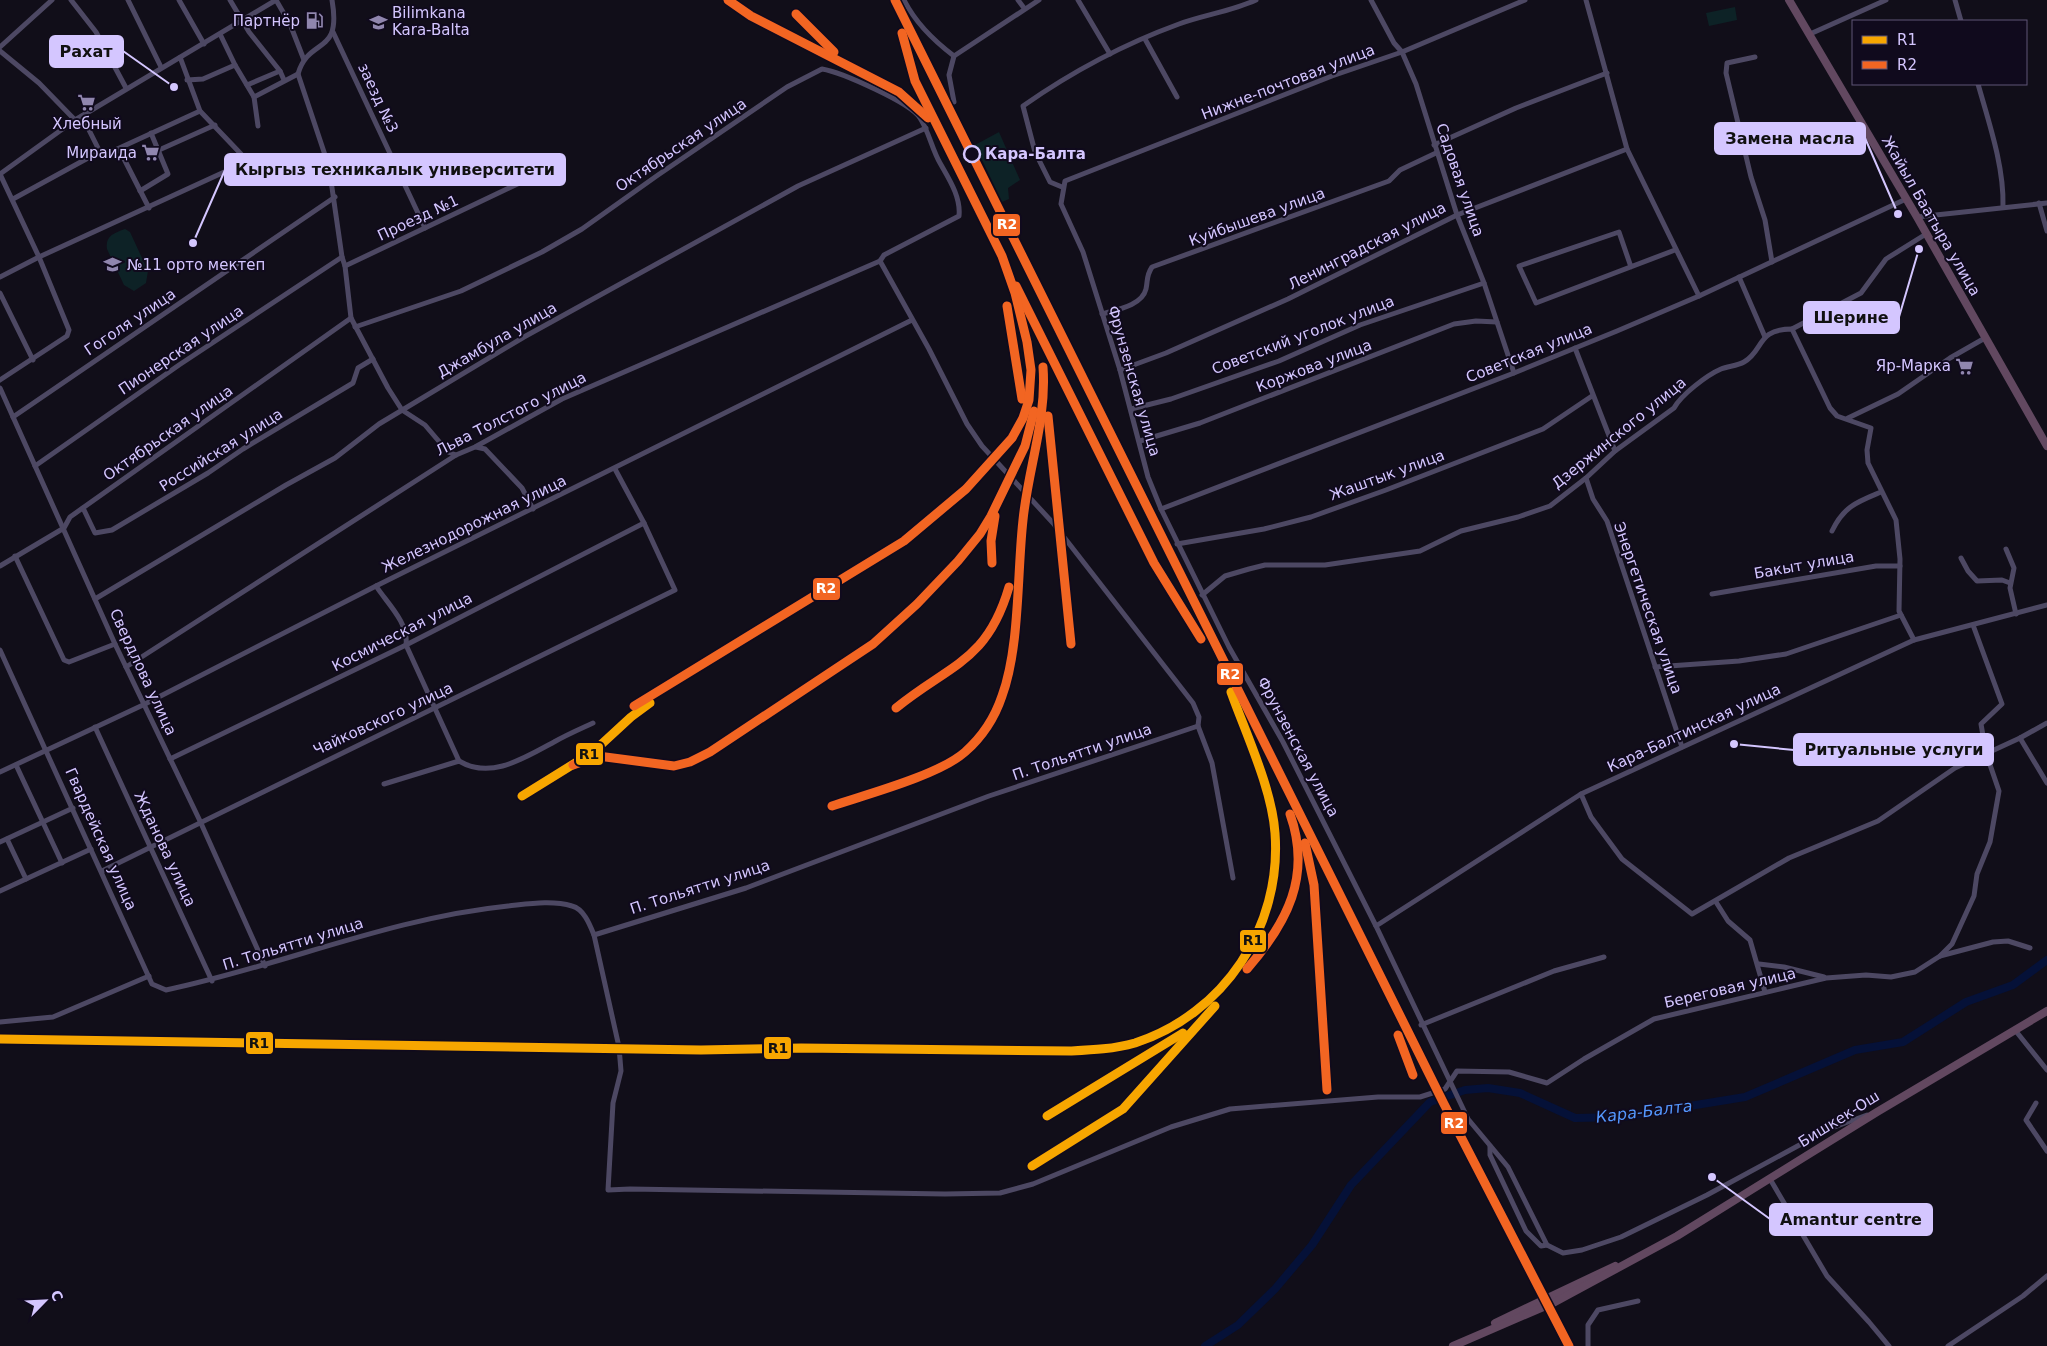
<svg xmlns="http://www.w3.org/2000/svg" width="2047" height="1346" viewBox="0 0 2047 1346" font-family="'DejaVu Sans',sans-serif">
  <style>
    .green { fill: #0d2226 }
    .lines { fill: none; stroke-linecap: round; stroke-linejoin: round }
    .river { stroke: #051138; stroke-width: 8 }
    .minor { stroke: #4d4863; stroke-width: 5 }
    .highway { stroke: #624860; stroke-width: 8 }
    .rail-1-casing { stroke: #100a1d; stroke-width: 12 }
    .rail-2-casing { stroke: #100a1d; stroke-width: 12 }
    .rail-1 { stroke: #f7a600; stroke-width: 9 }
    .rail-2 { stroke: #f26522; stroke-width: 9 }
    .stop-dot { fill: #100a1d; stroke: #d4c6ff; stroke-width: 2.5 }
    .labels { text-anchor: middle; stroke-width: 4; stroke-linejoin: round; paint-order: stroke }
    .poi-label { font-size: 15px; fill: #d4c6ff; stroke: #100a1d; text-anchor: end }
    .street-label { font-size: 15px; fill: #d4c6ff; stroke: #100a1d }
    .stop-label { font-size: 15px; font-weight: bold; fill: #d4c6ff; stroke: #100a1d; text-anchor: start }
    .water-label { font-size: 16px; font-style: italic; fill: #5498ff; stroke: #100a1d }
    .leader { fill: none; stroke: #d4c6ff; stroke-width: 2 }
    .callout-dot { fill: #d4c6ff; stroke: #100a1d; stroke-width: 2 }
    .callout { fill: #d4c6ff; stroke: #d4c6ff; stroke-width: 2 }
    .callout-label { font-size: 16px; text-anchor: middle; font-weight: bold; fill: #111 }
    .line-badge { stroke: #100a1d; stroke-width: 2 }
    .badge-label { font-size: 14px; text-anchor: middle; font-weight: bold; fill: #fff }
    .pale-badge-label { font-size: 14px; text-anchor: middle; font-weight: bold; fill: #111 }
  </style>
  <rect width="100%" height="100%" fill="#110e19"/>
  <g class="green">
    <polygon points="1735,7 1737,20 1709,26 1706,13"/>
    <polygon points="999,132 1020,180 1008,188 1009,199 1002,202 975,145"/>
    <path d="M125,229L130,232L148,271L146,283L134,291L124,285L107,249C105,236 114,233 125,229Z"/>
  </g>
  <g class="lines">
    <polyline class="river" points="1205,1346 1238,1325 1275,1289 1312,1245 1351,1185 1430,1102 1465,1090 1488,1088 1520,1093 1575,1118 1622,1117 1745,1097 1855,1050 1903,1042 1966,1002 2013,985 2047,960"/>
    <g class="minor">
      <polyline points="71,0 96,32 126,88"/>
      <polyline points="128,0 161,67"/>
      <polyline points="179,0 204,44"/>
      <polyline points="230,0 249,32 280,71 284,80"/>
      <polyline points="276,0 290,24 304,60"/>
      <path d="M332,0C342,57 309,36 298,74L329,167L342,257L345,266L351,318L388,388L402,410L425,425L448,452L456,455"/>
      <path d="M904,0C915,22 934,41 954,56"/>
      <polyline points="1018,0 1024,8"/>
      <polyline points="1078,0 1110,54"/>
      <polyline points="1371,0 1394,43 1402,52 1416,84 1457,215 1484,283 1514,373"/>
      <polyline points="1525,0 1402,52 1332,76 1065,181 1061,204 1083,252 1120,370 1148,477 1161,509 1229,647 1283,742 1376,926 1468,1119 1508,1167 1547,1245"/>
      <polyline points="1586,0 1627,149 1699,296"/>
      <polyline points="1955,0 1961,21"/>
      <polyline points="333,32 425,228"/>
      <polyline points="220,34 235,65 254,97 258,126"/>
      <polyline points="1810,34 1886,0"/>
      <polyline points="1145,39 1177,97"/>
      <polyline points="0,47 52,0"/>
      <polyline points="0,51 39,83 75,120"/>
      <polyline points="180,57 200,111 241,154 240,163 233,168 39,257 0,174 75,120 276,0"/>
      <polyline points="1755,57 1727,63 1726,73 1751,177 1765,220 1772,262"/>
      <polyline points="187,80 203,79 235,65"/>
      <path d="M1978,84C1989,123 2004,166 2003,206"/>
      <polyline points="247,85 280,71"/>
      <polyline points="254,97 298,74"/>
      <polyline points="954,102 949,75 954,56 1039,0"/>
      <polyline points="82,116 102,156 200,111"/>
      <polyline points="1434,145 1516,108 1607,73"/>
      <polyline points="119,149 149,208"/>
      <polyline points="159,150 215,125"/>
      <path d="M1062,187L1050,182L1035,152L1023,106C1070,73 1124,44 1179,24C1204,15 1232,11 1256,0"/>
      <polyline points="140,191 168,174 151,133"/>
      <polyline points="13,199 99,152"/>
      <polyline points="2039,203 2047,231"/>
      <polyline points="1917,217 2047,203"/>
      <polyline points="880,261 929,349 967,424 982,446 1053,523 1193,703 1199,717 1198,726 1212,763 1233,878"/>
      <polyline points="345,266 547,170 556,173"/>
      <polyline points="1631,267 1619,232 1519,266 1536,303 1675,250"/>
      <polyline points="0,277 39,257 69,330 67,336 0,380"/>
      <polyline points="1739,277 1765,337"/>
      <polyline points="0,293 33,360"/>
      <path d="M1102,314C1115,310 1142,306 1146,289C1148,280 1146,276 1152,267L1389,181L1400,170L1436,153"/>
      <polyline points="1792,329 1861,293 1886,259 1926,234"/>
      <polyline points="1575,348 1615,451"/>
      <polyline points="1120,370 1166,353 1288,299 1457,215 1627,149"/>
      <polyline points="0,388 115,644 200,821 265,966"/>
      <polyline points="1131,409 1171,399 1279,361 1360,325 1484,283"/>
      <polyline points="13,417 335,197"/>
      <polyline points="1848,418 1898,394 1950,358 1985,338"/>
      <polyline points="1140,441 1200,423 1454,324 1476,321 1497,322"/>
      <polyline points="476,447 485,449 522,488 533,509"/>
      <polyline points="35,466 179,365 342,257"/>
      <polyline points="1586,478 1593,499 1607,521 1682,747"/>
      <polyline points="83,508 95,533 112,530 208,473 243,449 353,383 358,368 373,359"/>
      <polyline points="1161,509 1514,373 1617,331 1699,296 1906,199"/>
      <path d="M1832,531C1844,506 1857,502 1881,492"/>
      <polyline points="1177,544 1264,529 1311,517 1386,490 1543,429 1592,396"/>
      <polyline points="2006,549 2014,568 2010,588 2016,614"/>
      <polyline points="15,556 64,660 69,662 115,644"/>
      <polyline points="1961,558 1968,571 1977,581 2002,580 2010,583"/>
      <polyline points="0,566 64,528 70,517 351,318"/>
      <path d="M376,586C387,603 409,623 406,645L459,761"/>
      <polyline points="1712,594 1876,566 1900,566"/>
      <path d="M1202,595L1225,576L1249,569L1265,565H1325L1420,551L1461,531L1518,517L1550,506L1586,478L1615,451L1674,408C1681,395 1707,375 1721,369C1728,366 1737,366 1744,362C1764,351 1756,329 1792,329L1830,408L1837,416L1871,428L1867,450L1868,463L1896,520L1900,559L1899,611L1914,640"/>
      <polyline points="95,599 286,485 335,458 379,424 524,337 798,186 926,128"/>
      <path d="M0,650L152,984L166,990C281,966 390,918 508,906C528,904 552,900 572,906C584,909 590,925 594,935L746,888L989,796L1198,726"/>
      <path d="M126,667L456,455L475,447L562,399L880,261L884,255L959,216C961,197 949,179 940,163C932,149 929,132 920,118C911,103 841,72 822,69L787,87L658,175L582,229L542,252L461,291L355,327"/>
      <polyline points="1655,667 1739,661 1786,654 1901,615"/>
      <polyline points="95,727 212,981"/>
      <polyline points="2020,738 2047,783"/>
      <polyline points="170,759 406,645 644,523"/>
      <polyline points="16,765 62,863"/>
      <polyline points="0,772 143,705 376,586 912,320"/>
      <path d="M384,784L459,761C491,780 524,758 554,742C566,735 580,729 593,723"/>
      <polyline points="1581,794 1591,817 1622,859 1692,914 1789,858 1878,821 1955,768 2020,738 2047,723"/>
      <polyline points="7,839 26,879"/>
      <polyline points="0,842 73,808"/>
      <polyline points="102,871 675,590 644,523 615,469"/>
      <polyline points="0,891 91,849"/>
      <polyline points="1716,902 1728,921 1750,940 1765,992"/>
      <polyline points="1376,926 1581,794 1914,640 2047,605"/>
      <polyline points="594,935 619,1047 621,1071 613,1103 608,1190 630,1189 945,1194 1000,1193 1033,1184 1171,1127 1230,1109 1378,1097 1420,1097 1445,1089 1457,1071 1509,1072 1547,1083 1584,1059 1654,1019 1826,978 1866,975 1891,977 1915,972 1940,956 1993,942 2008,941 2030,948"/>
      <polyline points="1940,956 1952,944 1974,896 1977,874 1990,842 1999,791 1986,753 1981,724 2002,704 1973,625"/>
      <polyline points="1759,964 1784,967 1824,977"/>
      <polyline points="0,1022 53,1017 149,976"/>
      <polyline points="1421,1025 1554,971 1604,957"/>
      <polyline points="2015,1030 2047,1070"/>
      <polyline points="2036,1103 2026,1120 2047,1151"/>
      <polyline points="1490,1146 1490,1155 1526,1231 1541,1246 1547,1245 1563,1253 1582,1250 1621,1237 1707,1195 1829,1129 1867,1115"/>
      <polyline points="1770,1179 1827,1276 1869,1322 1889,1346"/>
      <polyline points="1588,1346 1588,1325 1598,1310 1638,1301"/>
      <polyline points="1948,1346 2023,1296 2047,1276"/>
    </g>
    <g class="highway">
      <polyline points="1789,0 1917,217 2047,446"/>
      <polyline points="1495,1323 1615,1266"/>
      <polyline points="1453,1346 1555,1302 1677,1236 1877,1112 2047,1011"/>
    </g>
    <defs>
      <g id="rail-1">
        <polyline points="522,796 593,752 631,717 650,703"/>
        <path d="M0,1039L701,1050L801,1048L1071,1051C1092,1050 1114,1049 1135,1043C1224,1014 1282,927 1275,833C1272,789 1246,734 1231,692"/>
        <polyline points="1047,1116 1183,1033"/>
        <polyline points="1032,1166 1123,1109 1215,1006"/>
      </g>
      <g id="rail-2">
        <polyline points="728,0 751,16 899,92 928,118"/>
        <polyline points="895,0 1444,1104 1569,1346"/>
        <polyline points="796,14 834,52"/>
        <polyline points="1016,286 1154,563 1201,639"/>
        <polyline points="1007,306 1022,399"/>
        <polyline points="1048,416 1071,644"/>
        <polyline points="992,563 991,541 995,516"/>
        <polyline points="634,706 904,541 966,489 1012,438 1023,418 1029,400 1031,370 1027,342 1015,293 1002,256 915,81 902,33"/>
        <path d="M896,708C950,664 987,662 1009,587"/>
        <polyline points="573,765 598,756 674,766 690,762 710,752 873,644 917,604 958,561 980,534 991,516 1025,446 1034,411"/>
        <path d="M832,806C868,794 939,775 965,752C982,737 995,717 1002,696C1020,647 1017,573 1023,520C1028,469 1047,419 1043,367"/>
        <polyline points="1305,843 1314,885 1327,1090"/>
        <path d="M1247,969C1287,923 1312,876 1290,814"/>
        <polyline points="1398,1035 1413,1075"/>
      </g>
    </defs>
    <use href="#rail-1" class="rail-1-casing"/>
    <use href="#rail-2" class="rail-2-casing"/>
    <use href="#rail-1" class="rail-1"/>
    <use href="#rail-2" class="rail-2"/>
  </g>
  <defs>
    <symbol id="fuel-bare" viewBox="-9 -9 18 18"><path d="M-5.5-6h7V0h2V4h1.3V-2.5L3-4.5l.8-.8L6-3V5H2.5V1h-1V6h-7ZM-4.2-4.7v3.2H.2V-4.7Z" fill="#9086ae" stroke="#100a1d" stroke-width="2.5" paint-order="stroke"/></symbol>
    <symbol id="school-bare" viewBox="-9 -9 18 18"><path d="M0-5L7-2L0 1L-7-2ZM-4 1L0 2.5L4 1V4Q0 6-4 4Z" fill="#9086ae" stroke="#100a1d" stroke-width="2.5" paint-order="stroke"/></symbol>
    <symbol id="supermarket-bare" viewBox="-9 -9 18 18"><path d="M-6-5.5h2.5l.6 2H6L4.5 2H-2.5L-4.4-4H-6ZM-1.5 3.2a1.3 1.3 0 1 0 .1 0ZM3 3.2a1.3 1.3 0 1 0 .1 0Z" fill="#9086ae" stroke="#100a1d" stroke-width="2.5" paint-order="stroke"/></symbol>
  </defs>
  <g fill-rule="evenodd">
    <use href="#fuel-bare" x="302" y="8" width="25" height="25"/>
    <use href="#school-bare" x="366" y="10" width="25" height="25"/>
    <use href="#supermarket-bare" x="74" y="90" width="25" height="25"/>
    <use href="#supermarket-bare" x="138" y="140" width="25" height="25"/>
    <use href="#school-bare" x="100" y="252" width="25" height="25"/>
    <use href="#supermarket-bare" x="1952" y="354" width="25" height="25"/>
  </g>
  <circle class="stop-dot" cx="972" cy="154" r="8"/>
  <g class="labels">
    <g class="poi-label">
      <text x="392" y="18" text-anchor="start">Bilimkana<tspan x="392" dy="17">Kara-Balta</tspan></text>
      <text x="300" y="26">Партнёр</text>
      <text x="87" y="129" text-anchor="middle">Хлебный</text>
      <text x="137" y="158">Мираида</text>
      <text x="127" y="270" text-anchor="start">№11 орто мектеп</text>
      <text x="1951" y="371">Яр-Марка</text>
    </g>
    <g class="street-label">
      <text transform="translate(1288 82) rotate(-21)" y="5">Нижне-почтовая улица</text>
      <text transform="translate(378 98) rotate(65)" y="5">заезд №3</text>
      <text transform="translate(681 145) rotate(-34)" y="5">Октябрьская улица</text>
      <text transform="translate(1460 180) rotate(71)" y="5">Садовая улица</text>
      <text transform="translate(1931 216) rotate(60)" y="5">Жайыл Баатыра улица</text>
      <text transform="translate(1257 217) rotate(-20)" y="5">Куйбышева улица</text>
      <text transform="translate(418 218) rotate(-25)" y="5">Проезд №1</text>
      <text transform="translate(1367 246) rotate(-27)" y="5">Ленинградская улица</text>
      <text transform="translate(130 322) rotate(-34)" y="5">Гоголя улица</text>
      <text transform="translate(1303 335) rotate(-21)" y="5">Советский уголок улица</text>
      <text transform="translate(497 340) rotate(-30)" y="5">Джамбула улица</text>
      <text transform="translate(181 350) rotate(-34)" y="5">Пионерская улица</text>
      <text transform="translate(1529 353) rotate(-22)" y="5">Советская улица</text>
      <text transform="translate(1314 366) rotate(-21)" y="5">Коржова улица</text>
      <text transform="translate(1134 381) rotate(74)" y="5">Фрунзенская улица</text>
      <text transform="translate(511 414) rotate(-27)" y="5">Льва Толстого улица</text>
      <text transform="translate(168 433) rotate(-35)" y="5">Октябрьская улица</text>
      <text transform="translate(1619 433) rotate(-39)" y="5">Дзержинского улица</text>
      <text transform="translate(221 450) rotate(-32)" y="5">Российская улица</text>
      <text transform="translate(1387 475) rotate(-20)" y="5">Жаштык улица</text>
      <text transform="translate(474 524) rotate(-26)" y="5">Железнодорожная улица</text>
      <text transform="translate(1804 565) rotate(-10)" y="5">Бакыт улица</text>
      <text transform="translate(1648 608) rotate(71)" y="5">Энергетическая улица</text>
      <text transform="translate(402 632) rotate(-27)" y="5">Космическая улица</text>
      <text transform="translate(143 672) rotate(65)" y="5">Свердлова улица</text>
      <text transform="translate(383 719) rotate(-25)" y="5">Чайковского улица</text>
      <text transform="translate(1694 728) rotate(-25)" y="5">Кара-Балтинская улица</text>
      <text transform="translate(1298 747) rotate(62)" y="5">Фрунзенская улица</text>
      <text transform="translate(1082 752) rotate(-19)" y="5">П. Тольятти улица</text>
      <text transform="translate(101 839) rotate(66)" y="5">Гвардейская улица</text>
      <text transform="translate(165 849) rotate(65)" y="5">Жданова улица</text>
      <text transform="translate(700 887) rotate(-18)" y="5">П. Тольятти улица</text>
      <text transform="translate(293 944) rotate(-17)" y="5">П. Тольятти улица</text>
      <text transform="translate(1730 988) rotate(-13)" y="5">Береговая улица</text>
      <text transform="translate(1839 1119) rotate(-32)" y="5">Бишкек-Ош</text>
    </g>
    <g class="stop-label">
      <text x="985" y="159">Кара-Балта</text>
    </g>
    <g class="water-label">
      <text transform="translate(1644 1111) rotate(-7)" y="6">Кара-Балта</text>
    </g>
  </g>
  <path class="leader" d="M174 87L123 51M1898 214L1865 138M193 243L225 170M1919 249L1899 317M1734 744L1794 750M1712 1177L1770 1219"/>
  <g class="callout-dot">
    <circle cx="174" cy="87" r="5"/>
    <circle cx="1898" cy="214" r="5"/>
    <circle cx="193" cy="243" r="5"/>
    <circle cx="1919" cy="249" r="5"/>
    <circle cx="1734" cy="744" r="5"/>
    <circle cx="1712" cy="1177" r="5"/>
  </g>
  <g class="callout">
    <rect x="50" y="36" width="73" height="31" rx="5"/>
    <rect x="1715" y="123" width="150" height="31" rx="5"/>
    <rect x="225" y="154" width="340" height="31" rx="5"/>
    <rect x="1804" y="302" width="95" height="31" rx="5"/>
    <rect x="1794" y="734" width="199" height="31" rx="5"/>
    <rect x="1770" y="1204" width="162" height="31" rx="5"/>
  </g>
  <g class="callout-label">
    <text x="86" y="57">Рахат</text>
    <text x="1790" y="144">Замена масла</text>
    <text x="395" y="175">Кыргыз техникалык университети</text>
    <text x="1851" y="323">Шерине</text>
    <text x="1894" y="755">Ритуальные услуги</text>
    <text x="1851" y="1225">Amantur centre</text>
  </g>
  <g class="line-badge">
    <rect x="992" y="213" width="29" height="24" rx="5" fill="#f26522"/>
    <rect x="812" y="577" width="29" height="24" rx="5" fill="#f26522"/>
    <rect x="1216" y="662" width="28" height="24" rx="5" fill="#f26522"/>
    <rect x="575" y="742" width="29" height="24" rx="5" fill="#f7a600"/>
    <rect x="1239" y="929" width="28" height="24" rx="5" fill="#f7a600"/>
    <rect x="245" y="1031" width="29" height="24" rx="5" fill="#f7a600"/>
    <rect x="763" y="1036" width="29" height="24" rx="5" fill="#f7a600"/>
    <rect x="1440" y="1111" width="28" height="24" rx="5" fill="#f26522"/>
  </g>
  <g class="badge-label">
    <text x="1007" y="229">R2</text>
    <text x="826" y="593">R2</text>
    <text x="1230" y="679">R2</text>
    <text x="1454" y="1128">R2</text>
  </g>
  <g class="pale-badge-label">
    <text x="589" y="759">R1</text>
    <text x="1253" y="945">R1</text>
    <text x="259" y="1048">R1</text>
    <text x="778" y="1053">R1</text>
  </g>
  <rect x="1852" y="20" width="175" height="65" fill="#100a1d" stroke="#5e5577"/>
  <rect x="1862" y="36" width="25" height="8" fill="#f7a600" stroke="#5e5577"/>
  <text x="1897" y="45" font-size="15" fill="#d4c6ff">R1</text>
  <rect x="1862" y="61" width="25" height="8" fill="#f26522" stroke="#5e5577"/>
  <text x="1897" y="70" font-size="15" fill="#d4c6ff">R2</text>
  <g transform="translate(45 1301) rotate(66)" stroke="#100a1d" stroke-width="4" paint-order="stroke">
  <path d="M0-4L9 19L0 12L-9 19Z" fill="#d4c6ff"/>
  <text y="-8" font-size="14" font-weight="bold" text-anchor="middle" fill="#d4c6ff">С</text>
  </g>
</svg>
